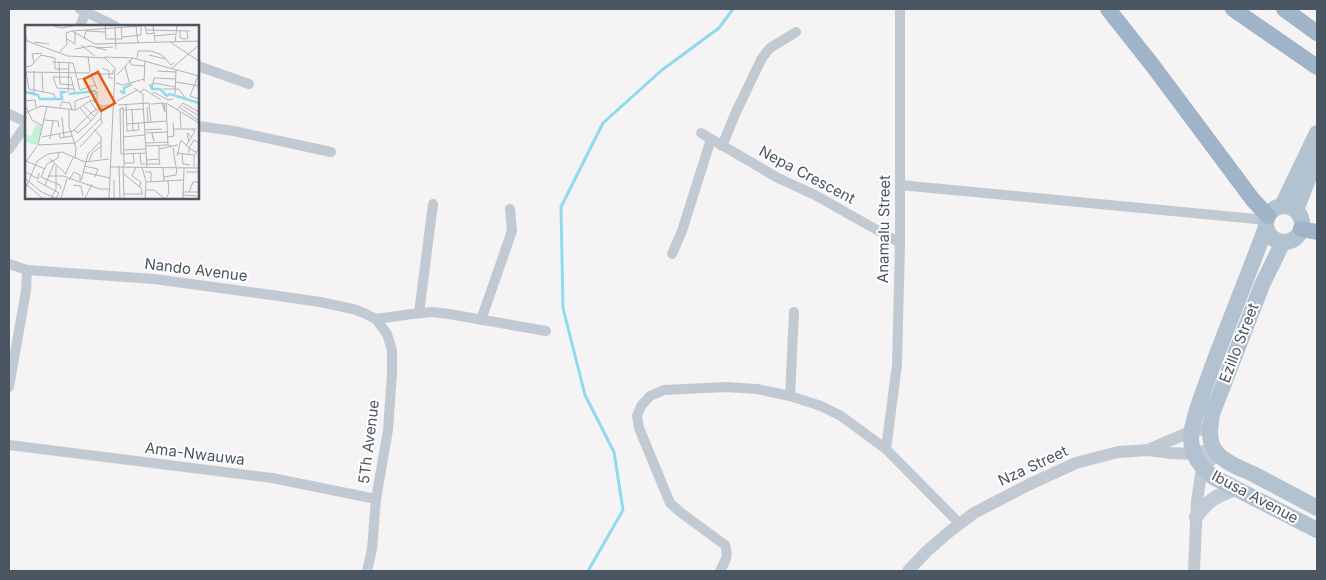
<svg xmlns="http://www.w3.org/2000/svg" width="1326" height="580" viewBox="0 0 1326 580" font-family="Inter,sans-serif">
  <style>
    .lines { fill: none; stroke-linecap: round; stroke-linejoin: round }
    .stream { stroke: #90daee; stroke-width: 3 }
    .minor { stroke: #c1cad2; stroke-width: 10 }
    .tertiary { stroke: #c1cad2; stroke-width: 12 }
    .secondary { stroke: #c1cbd6; stroke-width: 14 }
    .primary { stroke: #b3c2d1; stroke-width: 16 }
    .trunk { stroke: #9fb4c9; stroke-width: 16 }
    .labels { text-anchor: middle; stroke-width: 4; stroke-linejoin: round; paint-order: stroke }
    .street-label { font-size: 15px; fill: #4a5661; stroke: #fff }
    .inset-river { fill: none; stroke: #90daee; stroke-width: 2.5 }
    .inset-road { fill: none; stroke: #b1b4b9; stroke-width: 1 }
    .view { fill: #e8590c; fill-opacity: 0.15; stroke: #e8590c; stroke-width: 2.5 }
    .inset-edge { fill: none; stroke: #4a5661; stroke-width: 2.5 }
  </style>
  <rect width="100%" height="100%" fill="#f5f3f3"/>
  <g class="lines">
    <polyline class="stream" points="588,571 623,510 614,452 585,395 563,308 561,207 603,123 662,70 719,28 733,9"/>
    <g class="minor">
      <polyline points="80,9 115,26"/>
      <polyline points="80,26 87,9"/>
      <polyline points="198,66 249,84"/>
      <polyline points="9,114 26,122"/>
      <polyline points="198,126 234,131 331,152"/>
      <polyline points="701,133 778,178 815,195 900,243"/>
      <polyline points="722,146 736,112 762,58 770,48 796,32"/>
      <polyline points="9,149 26,125"/>
      <polyline points="900,185 1266,220"/>
      <polyline points="672,254 682,231 711,139"/>
      <polyline points="9,264 27,270 154,279 279,296 320,302 353,309 364,313 376,319 387,334 392,350 392,373 388,430 376,499 372,549 367,571"/>
      <polyline points="419,313 433,204"/>
      <polyline points="376,319 412,314 432,312 449,314 546,331"/>
      <polyline points="481,320 512,231 510,209"/>
      <polyline points="9,387 26,291 27,270"/>
      <polyline points="790,396 794,312"/>
      <polyline points="9,445 272,478 376,499"/>
      <polyline points="886,449 897,365 900,243 900,9"/>
      <path d="M720,571C725,561 729,557 725,545L680,512L670,503L639,428L637,416L641,406L650,396L664,390L726,387L757,389L790,396L821,406L841,416L886,449L960,524"/>
    </g>
    <g class="tertiary">
      <polyline points="1148,450 1171,453 1194,454 1214,448"/>
      <polyline points="908,571 927,551 949,532 974,513 1030,484 1076,463 1118,452 1148,450 1192,431 1209,428"/>
      <polyline points="1194,571 1197,501 1202,468 1218,454"/>
    </g>
    <path class="secondary" d="M1196,517C1209,500 1215,496 1236,489"/>
    <g class="primary">
      <polyline points="1282,206 1317,133"/>
      <circle cx="1284" cy="224" r="18"/>
      <polyline points="1296,210 1317,156"/>
      <path d="M1266,227C1248,276 1228,324 1210,373C1204,390 1191,422 1191,439C1192,456 1200,466 1213,477L1317,530"/>
      <path d="M1283,242L1262,285L1212,414C1210,427 1207,443 1218,454C1227,464 1243,469 1255,475C1276,486 1297,497 1317,508"/>
    </g>
    <g class="trunk">
      <polyline points="1108,9 1153,66 1253,200 1268,216"/>
      <polyline points="1233,9 1317,67"/>
      <polyline points="1284,9 1317,33"/>
      <polyline points="1301,229 1317,232"/>
    </g>
  </g>
  <g class="labels">
    <g class="street-label">
      <text transform="translate(807 175) rotate(28)" y="5">Nepa Crescent</text>
      <text transform="translate(884 229) rotate(-89)" y="5">Anamalu Street</text>
      <text transform="translate(196 270) rotate(7)" y="5">Nando Avenue</text>
      <text transform="translate(1239 343) rotate(-69)" y="5">Ezillo Street</text>
      <text transform="translate(369 442) rotate(-83)" y="5">5Th Avenue</text>
      <text transform="translate(195 454) rotate(7)" y="5">Ama-Nwauwa</text>
      <text transform="translate(1033 466) rotate(-25)" y="5">Nza Street</text>
      <text transform="translate(1255 497) rotate(28)" y="5">Ibusa Avenue</text>
    </g>
  </g>
  <g transform="translate(25 25)">
    <rect width="174" height="174" fill="#f5f3f3"/>
    <path d="M11,99L18,102L12,120L0,117V109L6,111Z" fill="#c3f1d5"/>
    <path class="inset-river" d="M125,59L127,64H135L142,71L145,69L174,78M95,66L99,68V63L107,59M0,67L13,70L15,74H37L36,67H41M44,69L71,66"/>
    <path class="inset-road" d="M29,1L36,3L48,1M80,1L81,14H97L96,2M111,1L113,18M120,1L122,9L129,8M128,1L130,16M90,3L91,24M121,5L165,6M0,6L2,16L43,31L80,33L90,43L84,173M47,6L116,1M155,6V13L160,14L163,13L162,7M129,11L150,9M97,12L116,10V1M59,13L61,6L80,7M42,14L50,19V7M9,17L24,19M145,17L174,36M150,17L152,1M56,20L70,31M74,22L71,23L88,22M50,24L66,21L81,25M34,28L42,19L41,8L47,6L70,19L174,16M16,30L30,33V44H44M124,30L141,34M63,31L65,47M79,32L108,33M112,33L113,26H126L137,30L146,40L149,38M104,35L107,40L120,41M27,37L48,38L55,65L70,60M34,37L35,59L48,60M9,38L7,29L17,28M100,41L104,57M0,42L6,41L16,30M77,43L84,46V53H88M146,44L174,20M132,46L151,47M0,47L65,48M1,47L4,64L29,69L30,73M17,47L18,67M66,49H88V45M66,49L72,64M92,50L108,33L174,51M173,51L165,71L174,74M28,52H46L50,68M28,52L32,63L49,64M52,55L67,51M119,57L120,36M151,57L174,61M91,58L98,60L119,54M128,58L151,62M109,63L118,69V78M127,63L129,53L151,54M138,64H154L160,73M4,67L9,68V46M115,67L119,64L136,75M43,68L44,37M127,69L129,67L143,75L148,74M150,69L151,45M67,72L72,67V76M0,76L10,75L11,82M65,76L73,87L66,96M92,76L112,65M118,78L122,142M124,78L126,97M101,79L102,106M126,79L139,78L140,87L137,78M0,80L7,95L18,101M93,80L124,78M59,81L70,92M158,81L174,91M35,82L37,77L45,78L47,85M98,82L99,141M122,82L123,97M98,83L95,84L96,129L121,128M155,83L173,95M44,85V101L51,123L50,134M50,85V76L65,71M99,85L119,84M107,85L108,105M152,85L158,78L174,87M155,87L156,104M0,88L16,81L51,85L66,75L77,81M37,92L39,112M19,95L33,96L34,102M102,99L142,96M69,104L76,112V133M149,104H171M49,105L53,108L66,96L55,83M120,105L137,104M102,106L114,105L113,98M120,108L142,107M127,108L129,116L127,109M34,109L35,113L47,111M17,112L48,106L67,87L77,82M98,112L120,110M143,112L149,111L148,98M25,114L28,96M164,117L162,108L167,112M121,118L143,117M13,120L22,81M13,120L51,118L76,93L77,81L83,80M121,121L143,120M146,121L143,120L141,78L174,98M161,121L170,106L167,104M55,122L77,98L76,93M148,123L151,142M134,124L153,120M99,125L121,124M34,127L33,133L22,139L16,152L35,160L36,164M171,127L164,123L169,115L174,118M115,128L116,139H135L134,134M152,128L169,130M157,128L158,139L165,140M152,131L156,115L164,123V128M24,133L41,149M122,135L134,134V120M1,136L20,144M64,136L67,128L75,122M0,138L12,121M99,138H109L108,128M59,141L73,144L70,152M94,141L95,173M98,141L99,173M86,142L174,143M111,142L107,151L116,157L114,162M117,142L121,157M169,142V131L174,123M1,147L13,154L14,148M58,147L85,153M120,147H126V157M161,147H174V143M99,149L116,163L117,169M40,150L48,133M23,151H38L75,164H84M138,152L151,150L152,143M1,154L15,166L30,173M44,155L49,147L55,150V156M89,155V173M12,156L34,168L31,173M56,156L63,129L76,116M139,156L158,155M0,158L17,173M20,160L29,139M48,160L56,161L58,171M0,165L12,136L23,129L37,127L60,137L84,134M121,165H129L139,173M157,167H174M164,167L168,157H174M99,169H118M157,170L174,171M26,173L31,164V141M36,173L42,154M60,173L67,159M120,173L121,157L139,156L138,143M141,173L144,168L143,156M158,173L159,143"/>
    <path class="view" d="M73,47L90,78L76,86L59,54Z"/>
    <rect width="174" height="174" class="inset-edge"/>
  </g>
  <rect width="1326" height="580" fill="none" stroke="#4a5661" stroke-width="20"/>
</svg>
